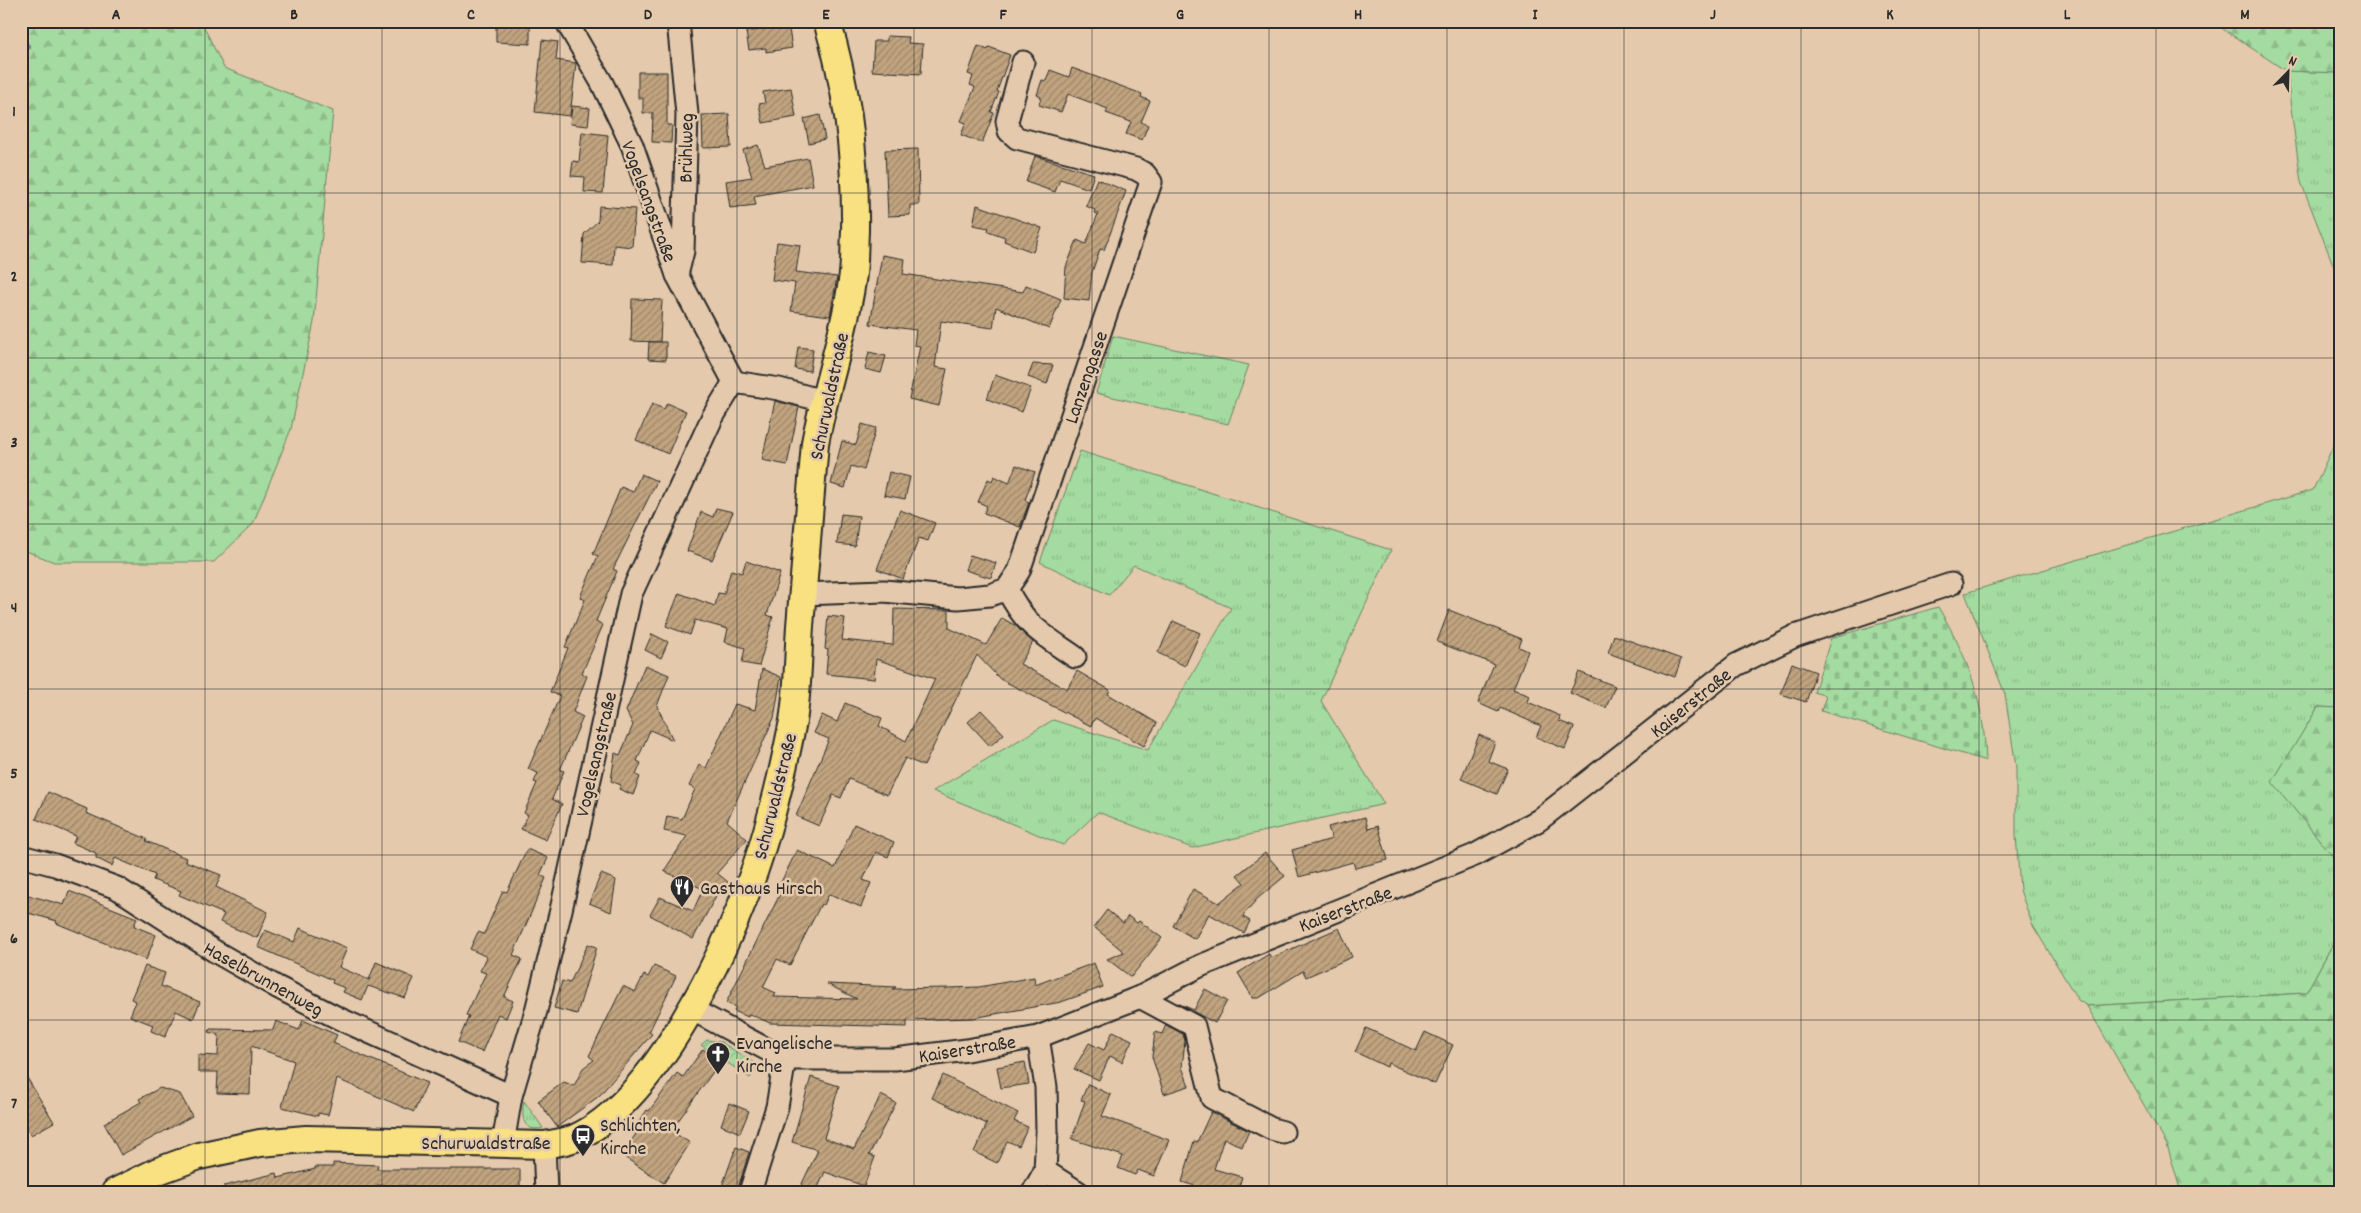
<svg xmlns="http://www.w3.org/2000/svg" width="2361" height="1213" viewBox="0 0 2361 1213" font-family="Dekko,sans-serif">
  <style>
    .grass { fill: url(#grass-tufts); stroke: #688366 }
    .forest { fill: url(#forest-firs); stroke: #688366 }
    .cemetery { fill: url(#cemetery-stones); stroke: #688366 }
    .garden { fill: url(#garden-furrows); stroke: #688366 }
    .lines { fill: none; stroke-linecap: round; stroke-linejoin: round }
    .stream { stroke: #608e9a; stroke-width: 5.5 }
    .building { fill: url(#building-hatch); stroke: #2b2b2b }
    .minor-casing { stroke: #2b2b2b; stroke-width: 25 }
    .major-casing { stroke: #2b2b2b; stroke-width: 30 }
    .minor { stroke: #e4c9ac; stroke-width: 21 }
    .major { stroke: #f9e181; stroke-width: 26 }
    .grid { fill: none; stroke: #2b2b2b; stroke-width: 1; stroke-opacity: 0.55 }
    .labels { text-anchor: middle; stroke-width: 5; stroke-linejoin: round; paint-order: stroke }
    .street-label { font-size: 20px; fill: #2b2b2b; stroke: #e4c9ac }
    .poi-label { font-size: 20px; fill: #2b2b2b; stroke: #e4c9ac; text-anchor: start }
    .neatline { fill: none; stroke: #2b2b2b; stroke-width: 2 }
    .grid-label { font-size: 16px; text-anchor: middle; font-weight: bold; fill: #2b2b2b }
  </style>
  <defs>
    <pattern id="grass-tufts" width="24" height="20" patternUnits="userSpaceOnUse" patternTransform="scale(1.25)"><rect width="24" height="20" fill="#a4dba0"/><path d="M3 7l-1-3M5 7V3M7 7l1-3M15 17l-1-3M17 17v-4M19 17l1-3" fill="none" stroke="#8dbc8a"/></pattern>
    <pattern id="forest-firs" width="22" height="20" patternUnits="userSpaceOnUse" patternTransform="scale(1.25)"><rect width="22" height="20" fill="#a4dba0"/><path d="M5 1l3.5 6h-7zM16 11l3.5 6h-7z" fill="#8dbc8a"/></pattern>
    <pattern id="cemetery-stones" width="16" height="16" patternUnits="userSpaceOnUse" patternTransform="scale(1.25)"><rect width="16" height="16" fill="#a4dba0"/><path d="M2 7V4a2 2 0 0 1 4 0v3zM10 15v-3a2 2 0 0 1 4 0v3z" fill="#8dbc8a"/></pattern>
    <pattern id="garden-furrows" width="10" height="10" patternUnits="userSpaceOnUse" patternTransform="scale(1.25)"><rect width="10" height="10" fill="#a4dba0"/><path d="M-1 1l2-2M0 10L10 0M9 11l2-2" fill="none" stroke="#8dbc8a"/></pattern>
    <pattern id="building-hatch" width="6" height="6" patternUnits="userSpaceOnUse" patternTransform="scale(1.25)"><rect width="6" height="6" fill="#c1a47f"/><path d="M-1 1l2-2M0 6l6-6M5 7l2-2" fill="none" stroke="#9d8668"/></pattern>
  </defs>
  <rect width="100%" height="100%" fill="#e4c9ac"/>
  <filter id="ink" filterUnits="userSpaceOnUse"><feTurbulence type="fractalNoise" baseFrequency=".02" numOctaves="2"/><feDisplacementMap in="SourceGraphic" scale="10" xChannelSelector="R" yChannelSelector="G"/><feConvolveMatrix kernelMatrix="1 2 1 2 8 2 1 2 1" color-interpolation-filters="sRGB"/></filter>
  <g filter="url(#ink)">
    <g class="grass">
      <polygon points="2286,71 2340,73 2340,291 2336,272 2301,182"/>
      <polygon points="1113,336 1249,365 1228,424 1096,393"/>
      <polygon points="2340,431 2340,708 2318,707 2273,782 2340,865 2340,931 2306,993 2087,1006 2078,1000 2032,924 2020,890 2016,835 2016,767 2005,694 1965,593 2313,490"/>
      <polygon points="1080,451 1391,550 1321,701 1384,804 1192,848 1098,812 1063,845 933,791 1053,720 1148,750 1231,608 1134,565 1109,595 1040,562"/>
      <path d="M524,1101L543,1128C522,1133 521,1116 524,1101Z"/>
    </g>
    <g class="forest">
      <polygon points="21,21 201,21 224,68 333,111 314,322 291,429 253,524 214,562 54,562 21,549"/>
      <polygon points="2211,21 2340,21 2340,73 2286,71"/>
      <polygon points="2318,707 2340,708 2340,865 2272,782"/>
      <polygon points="2340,931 2340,1192 2181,1192 2167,1145 2087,1006 2306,993"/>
    </g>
    <path class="cemetery" d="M1938,607C1969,658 1984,702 1986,761L1821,711L1826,696L1814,692L1831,638Z"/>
    <polygon class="garden" points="707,1040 721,1042 759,1066 750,1078 701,1045"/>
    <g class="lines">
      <polyline class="stream" points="21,39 28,47"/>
    </g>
    <g class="building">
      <polygon points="496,21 530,21 530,44 496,42"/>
      <polygon points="788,23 792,48 766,52 766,48 749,50 746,32 764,29 763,26"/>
      <polygon points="887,36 909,37 908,43 923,44 921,74 872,71 874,41 887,41"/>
      <polygon points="542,40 558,42 556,60 576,63 570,116 535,112"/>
      <polygon points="978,46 988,50 989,47 1010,55 997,91 999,92 991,112 994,113 982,143 961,135 966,123 961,121 975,87 970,85 973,76 968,74"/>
      <polygon points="1072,68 1142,94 1141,97 1150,101 1141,122 1148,125 1142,140 1126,134 1131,122 1106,113 1108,109 1068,94 1061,112 1039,105 1041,97 1037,95 1042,80 1046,81 1050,70 1069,77"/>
      <polygon points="638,72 667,72 667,125 672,125 671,143 652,142 653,113 643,113 643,98 638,98"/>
      <polygon points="791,88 796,117 763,123 759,104 765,103 763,92"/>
      <polygon points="572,106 590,108 588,126 570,124"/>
      <polygon points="729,114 731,147 703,148 702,115"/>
      <polygon points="820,115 825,139 809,143 804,119"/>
      <polygon points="582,132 608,135 603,193 584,192 585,177 571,176 573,161 579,162"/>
      <polygon points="758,145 765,166 808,158 813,185 754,196 756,205 730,208 726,181 752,177 743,150"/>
      <polygon points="918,149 919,205 910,205 910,215 888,216 885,150"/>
      <polygon points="1035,156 1094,174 1089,189 1060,179 1055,192 1026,182"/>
      <polygon points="1097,179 1126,191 1104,250 1100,249 1092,272 1089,301 1064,298 1066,267 1077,240 1086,244 1098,214 1094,213 1095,210 1086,206"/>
      <polygon points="977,205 1042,228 1033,252 1004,241 1005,237 988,231 989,228 973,225"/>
      <polygon points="599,206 635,209 632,247 614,245 613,265 582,263 584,234 598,221"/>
      <polygon points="777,242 800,245 796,272 837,277 830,316 791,311 795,283 772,280"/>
      <polygon points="882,255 905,259 903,274 1023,292 1026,285 1061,299 1049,329 996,307 993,328 941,321 935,367 947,369 939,406 909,399 920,346 914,345 916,330 870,324"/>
      <polygon points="632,299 662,300 660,342 631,341"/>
      <polygon points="649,342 666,342 666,360 648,359"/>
      <polygon points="798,347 813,349 810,371 795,369"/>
      <polygon points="869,352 886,356 881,373 865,369"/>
      <polygon points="1033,364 1053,365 1047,384 1028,377"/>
      <polygon points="995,375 1031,388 1022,412 987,399"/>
      <polygon points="775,401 799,407 787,465 762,460"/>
      <polygon points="667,403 686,411 668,454 636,440 652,404 664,409"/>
      <polygon points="862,424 876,428 864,470 851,466 845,488 831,484 842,441 856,445"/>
      <polygon points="1016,465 1035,472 1025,500 1029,502 1020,527 984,513 987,506 978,502 988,479 992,481 994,476 1009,483"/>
      <polygon points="889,472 910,477 905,499 884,495"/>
      <polygon points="641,474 657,481 613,569 617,571 596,621 603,625 582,673 587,676 573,712 583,717 560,770 564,771 552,799 562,804 546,840 521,829 528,815 524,813 537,783 534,782 538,773 528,769 560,696 550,692 568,648 565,647 585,600 580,597 598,556 593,554 621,487 633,492"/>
      <polygon points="716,508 733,512 712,560 687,551 701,512 713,517"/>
      <polygon points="900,510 935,523 928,541 919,538 903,579 877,569"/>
      <polygon points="841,514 859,516 855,546 837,544"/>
      <polygon points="970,555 996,563 991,578 965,570"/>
      <polygon points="746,561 780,573 767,615 773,617 759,666 742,663 745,648 725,642 728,629 695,620 690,635 666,626 679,593 715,606 718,593 724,594 731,570 742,573"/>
      <polygon points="894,609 949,610 949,628 986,645 1002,618 1016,626 1033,642 1020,664 1067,689 1077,671 1110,690 1108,694 1157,723 1144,746 1095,718 1091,726 1000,679 977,655 924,766 905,758 887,795 849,779 841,798 833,795 819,826 796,816 829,739 814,733 822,715 837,722 845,703 882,718 879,726 906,741 935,679 876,659 874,679 826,674 828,650 825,649 828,616 845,618 842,640 893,645"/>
      <polygon points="1449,610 1522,639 1519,647 1528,651 1513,689 1530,696 1528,702 1560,716 1559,721 1574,727 1565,749 1536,737 1541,726 1500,708 1498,712 1478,703 1494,664 1437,642"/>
      <polygon points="1173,621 1200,633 1185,666 1158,653"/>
      <polygon points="652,634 668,642 661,658 645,650"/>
      <polygon points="1614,635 1681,659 1675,677 1608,653"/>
      <polygon points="1792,663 1816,672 1806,702 1781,694"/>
      <polygon points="645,665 669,675 657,706 673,740 650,730 637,761 641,763 636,775 640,777 633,795 619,789 621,785 611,781 615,753 620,755 633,725 626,711"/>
      <polygon points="762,669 781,677 774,718 727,821 747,839 717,873 728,882 717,894 693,939 650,915 660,897 693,911 703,889 664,871 687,836 664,831 667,816 682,819 695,789 689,786 699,765 706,768 735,704 755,710"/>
      <polygon points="1579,672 1615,686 1606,708 1570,693"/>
      <polygon points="981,710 1004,734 990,746 968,722"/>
      <polygon points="1479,735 1495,742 1488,761 1508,769 1497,794 1461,779"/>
      <polygon points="48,792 87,809 86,813 147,839 146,841 186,858 185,861 221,875 216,887 268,912 257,938 220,922 224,914 179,895 181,891 153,880 155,875 115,858 112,866 96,858 96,853 73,843 76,836 36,819"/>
      <polygon points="1365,817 1368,829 1378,826 1388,860 1355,868 1353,862 1299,877 1292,850 1332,839 1328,827"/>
      <polygon points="854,824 894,842 888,857 876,852 863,880 871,883 861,907 829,894 824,905 821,904 790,965 777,959 763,987 776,993 774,997 857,999 827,984 896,987 892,989 948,988 979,987 1034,977 1035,985 1094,963 1103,987 1061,1002 973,1018 907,1020 907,1027 770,1023 749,1014 748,1017 734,1011 736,1007 726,1003 784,886 780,884 797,850 835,868"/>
      <polygon points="527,849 548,858 540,875 546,878 513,955 522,959 504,997 513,1001 506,1018 498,1014 482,1052 458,1042 469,1016 466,1015 486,973 480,971 487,957 470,949 478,932 484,934 503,891 507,892"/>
      <polygon points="1265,853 1285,876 1257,899 1244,914 1243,917 1250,921 1244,933 1209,914 1195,939 1173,926 1193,889 1219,903 1244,883 1237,875"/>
      <polygon points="601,874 616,880 611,912 589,903"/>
      <polygon points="69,891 137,918 134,926 156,935 146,960 56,923 57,921 21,911 21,893 64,905"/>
      <polygon points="1107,910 1123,923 1128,916 1137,923 1139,921 1162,938 1131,977 1107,959 1124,952 1094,927"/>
      <polygon points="300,928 347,948 339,967 369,980 376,962 414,978 405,998 368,986 362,1000 343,992 345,988 332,983 333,980 258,947 265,930 294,942"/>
      <polygon points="1339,928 1352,957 1306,977 1303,971 1259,998 1253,998 1238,973 1269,954 1271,958"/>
      <polygon points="588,944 597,947 577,1014 554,1008 562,981 570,983"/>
      <polygon points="145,966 165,973 161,986 200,1002 193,1019 176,1011 165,1037 151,1031 153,1025 130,1016 136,1001 131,999"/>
      <polygon points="654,966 676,976 649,1032 652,1034 599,1096 557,1127 538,1101 564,1082 574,1086 583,1068 594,1060 589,1056 623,986 635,992 644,975 648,977"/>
      <polygon points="1205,989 1227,1001 1215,1023 1177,1003 1194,1010"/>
      <polygon points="303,1020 337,1035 333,1043 427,1083 414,1112 337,1079 328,1115 318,1113 318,1116 282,1107 294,1061 251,1046 250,1094 217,1093 218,1072 198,1072 198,1055 218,1056 219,1035 209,1032 210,1029 273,1030 276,1021 299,1030"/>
      <polygon points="1166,1025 1183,1034 1185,1041 1182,1067 1189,1086 1164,1094 1152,1057 1155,1032 1162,1034"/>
      <polygon points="1366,1028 1416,1051 1425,1032 1453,1045 1435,1084 1388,1063 1387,1067 1355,1052"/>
      <polygon points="1113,1031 1132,1040 1122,1062 1110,1056 1099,1080 1074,1069 1089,1043 1104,1050"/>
      <polygon points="703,1049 720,1062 673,1128 673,1132 690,1143 664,1183 621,1155 636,1134 632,1132 647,1110 649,1111 677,1073 683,1077"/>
      <polygon points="1025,1062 1029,1084 1001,1088 997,1067"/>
      <polygon points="21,1068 54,1122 31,1135 21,1118"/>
      <polygon points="943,1075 1018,1113 1014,1121 1028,1127 1019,1146 1007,1141 997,1163 974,1152 987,1124 932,1098"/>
      <polygon points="811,1077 839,1086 824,1138 854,1149 881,1095 896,1103 869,1155 875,1157 864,1186 825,1172 816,1192 798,1192 818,1150 792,1142"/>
      <polygon points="1088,1084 1111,1095 1102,1116 1169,1140 1154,1176 1138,1170 1135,1175 1118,1168 1123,1156 1072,1139 1085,1101 1081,1100"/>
      <polygon points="160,1088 180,1094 192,1116 121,1155 104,1123 141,1102 139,1099"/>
      <polygon points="729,1103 749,1111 740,1133 721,1125"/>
      <polygon points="1211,1112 1249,1131 1242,1147 1224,1138 1214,1169 1242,1177 1237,1192 1214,1192 1182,1182 1194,1141 1197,1142"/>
      <polygon points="736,1147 749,1152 737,1192 720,1192"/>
      <polygon points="333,1163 378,1165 377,1169 520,1169 520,1192 416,1192 415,1186 377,1185 377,1192 225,1192 224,1186 277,1173 278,1178 315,1169 315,1167 333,1167"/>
    </g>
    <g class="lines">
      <defs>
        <g id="minor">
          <polyline points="566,21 602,83 632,145 677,275 734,382"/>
          <polyline points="677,275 683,251 687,114 678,21"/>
          <polyline points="734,382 779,389 823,401"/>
          <path d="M1007,589C1025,626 1042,634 1075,657"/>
          <polyline points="803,594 884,591 958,598 990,595 1007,589 1019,571 1151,182 1145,174 1136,169 1017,138 1009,131 1007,121 1023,62"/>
          <polyline points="21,856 55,865 117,888 216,952 277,987 340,1019 511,1096"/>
          <polyline points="1140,997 1194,1026 1212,1098 1272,1129 1283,1132"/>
          <polyline points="691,1009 785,1059 895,1059 967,1050 1038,1037 1140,997 1200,966 1475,855 1539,820 1736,665 1795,636 1951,584"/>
          <polyline points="503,1144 511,1096 536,1011 561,910 631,594 712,418 734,382"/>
          <polyline points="544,1145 546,1192"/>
          <polyline points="1045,1171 1078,1192"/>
          <polyline points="750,1192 777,1107 785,1059"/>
          <polyline points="1033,1192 1045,1171 1047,1131 1046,1087 1038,1037"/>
        </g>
        <path id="major" d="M115,1192L158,1171L199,1156L260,1143L306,1139L354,1140L544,1145C555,1143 565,1142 575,1138C656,1101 725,952 754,872C771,823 783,772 793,721C798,691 798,657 800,626C805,565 810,504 815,443C825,389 844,336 852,281C855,264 854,247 855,231C856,160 848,90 827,21"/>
      </defs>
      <use href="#minor" class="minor-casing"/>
      <use href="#major" class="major-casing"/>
      <use href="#minor" class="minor"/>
      <use href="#major" class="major"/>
    </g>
  </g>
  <path class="grid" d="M205,21V1192M382,21V1192M560,21V1192M737,21V1192M914,21V1192M1092,21V1192M1269,21V1192M1447,21V1192M1624,21V1192M1801,21V1192M1979,21V1192M2156,21V1192M21,193H2340M21,358H2340M21,524H2340M21,689H2340M21,855H2340M21,1020H2340"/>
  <defs>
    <symbol id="restaurant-pin" viewBox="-11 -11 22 30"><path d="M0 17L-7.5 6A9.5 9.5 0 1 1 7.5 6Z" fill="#2b2b2b" stroke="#e4c9ac"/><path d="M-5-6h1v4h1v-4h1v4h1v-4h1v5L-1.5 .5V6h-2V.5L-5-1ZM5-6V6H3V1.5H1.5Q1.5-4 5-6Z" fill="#fff"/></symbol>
    <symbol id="church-pin" viewBox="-11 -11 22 30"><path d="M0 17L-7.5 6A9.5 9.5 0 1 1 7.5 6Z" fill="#2b2b2b" stroke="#e4c9ac"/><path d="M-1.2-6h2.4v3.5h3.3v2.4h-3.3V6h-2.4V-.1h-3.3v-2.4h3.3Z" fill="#fff"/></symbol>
    <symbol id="bus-pin" viewBox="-11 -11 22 30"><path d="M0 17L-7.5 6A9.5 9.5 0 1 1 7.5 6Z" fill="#2b2b2b" stroke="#e4c9ac"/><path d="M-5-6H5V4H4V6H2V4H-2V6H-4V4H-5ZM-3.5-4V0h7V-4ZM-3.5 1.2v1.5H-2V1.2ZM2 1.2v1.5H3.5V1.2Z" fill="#fff"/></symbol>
  </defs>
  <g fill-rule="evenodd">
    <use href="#restaurant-pin" x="668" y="873" width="28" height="38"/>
    <use href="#church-pin" x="704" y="1040" width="28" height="38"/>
    <use href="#bus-pin" x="569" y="1122" width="28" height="38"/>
  </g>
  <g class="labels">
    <g class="street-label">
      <text transform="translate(685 148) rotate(-89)" y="7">Brühlweg</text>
      <text transform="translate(650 201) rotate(70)" y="7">Vogelsangstraße</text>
      <text transform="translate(1085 377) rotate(-71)" y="7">Lanzengasse</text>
      <text transform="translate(828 396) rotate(-78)" y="7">Schurwaldstraße</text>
      <text transform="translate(1690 702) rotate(-39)" y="7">Kaiserstraße</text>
      <text transform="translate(595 754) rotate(-77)" y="7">Vogelsangstraße</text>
      <text transform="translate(774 796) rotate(-76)" y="7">Schurwaldstraße</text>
      <text transform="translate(1345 908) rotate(-21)" y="7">Kaiserstraße</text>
      <text transform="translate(264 978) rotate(29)" y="7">Haselbrunnenweg</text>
      <text transform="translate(967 1048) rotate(-9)" y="7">Kaiserstraße</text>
      <text x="486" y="1149">Schurwaldstraße</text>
    </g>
    <g class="poi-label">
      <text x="700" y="894">Gasthaus Hirsch</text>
      <text x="736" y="1049">Evangelische<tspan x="736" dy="23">Kirche</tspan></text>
      <text x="600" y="1131">Schlichten,<tspan x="600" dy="23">Kirche</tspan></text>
    </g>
  </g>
  <rect width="2361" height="1213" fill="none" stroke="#e4c9ac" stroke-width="55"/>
  <g transform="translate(2288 72) rotate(23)" stroke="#e4c9ac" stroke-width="4" paint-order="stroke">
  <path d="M0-4L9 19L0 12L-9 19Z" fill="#2b2b2b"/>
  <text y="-8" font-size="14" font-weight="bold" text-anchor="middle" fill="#2b2b2b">N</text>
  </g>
  <rect x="28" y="28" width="2306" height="1158" class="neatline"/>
  <g class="grid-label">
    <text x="116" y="19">A</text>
    <text x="294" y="19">B</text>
    <text x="471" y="19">C</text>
    <text x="648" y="19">D</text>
    <text x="826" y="19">E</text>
    <text x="1003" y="19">F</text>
    <text x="1180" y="19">G</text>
    <text x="1358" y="19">H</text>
    <text x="1535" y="19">I</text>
    <text x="1713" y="19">J</text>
    <text x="1890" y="19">K</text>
    <text x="2067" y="19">L</text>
    <text x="2245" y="19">M</text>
    <text x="14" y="116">1</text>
    <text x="14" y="281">2</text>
    <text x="14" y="447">3</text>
    <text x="14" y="612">4</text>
    <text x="14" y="778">5</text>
    <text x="14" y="943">6</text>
    <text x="14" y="1108">7</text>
  </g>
</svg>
